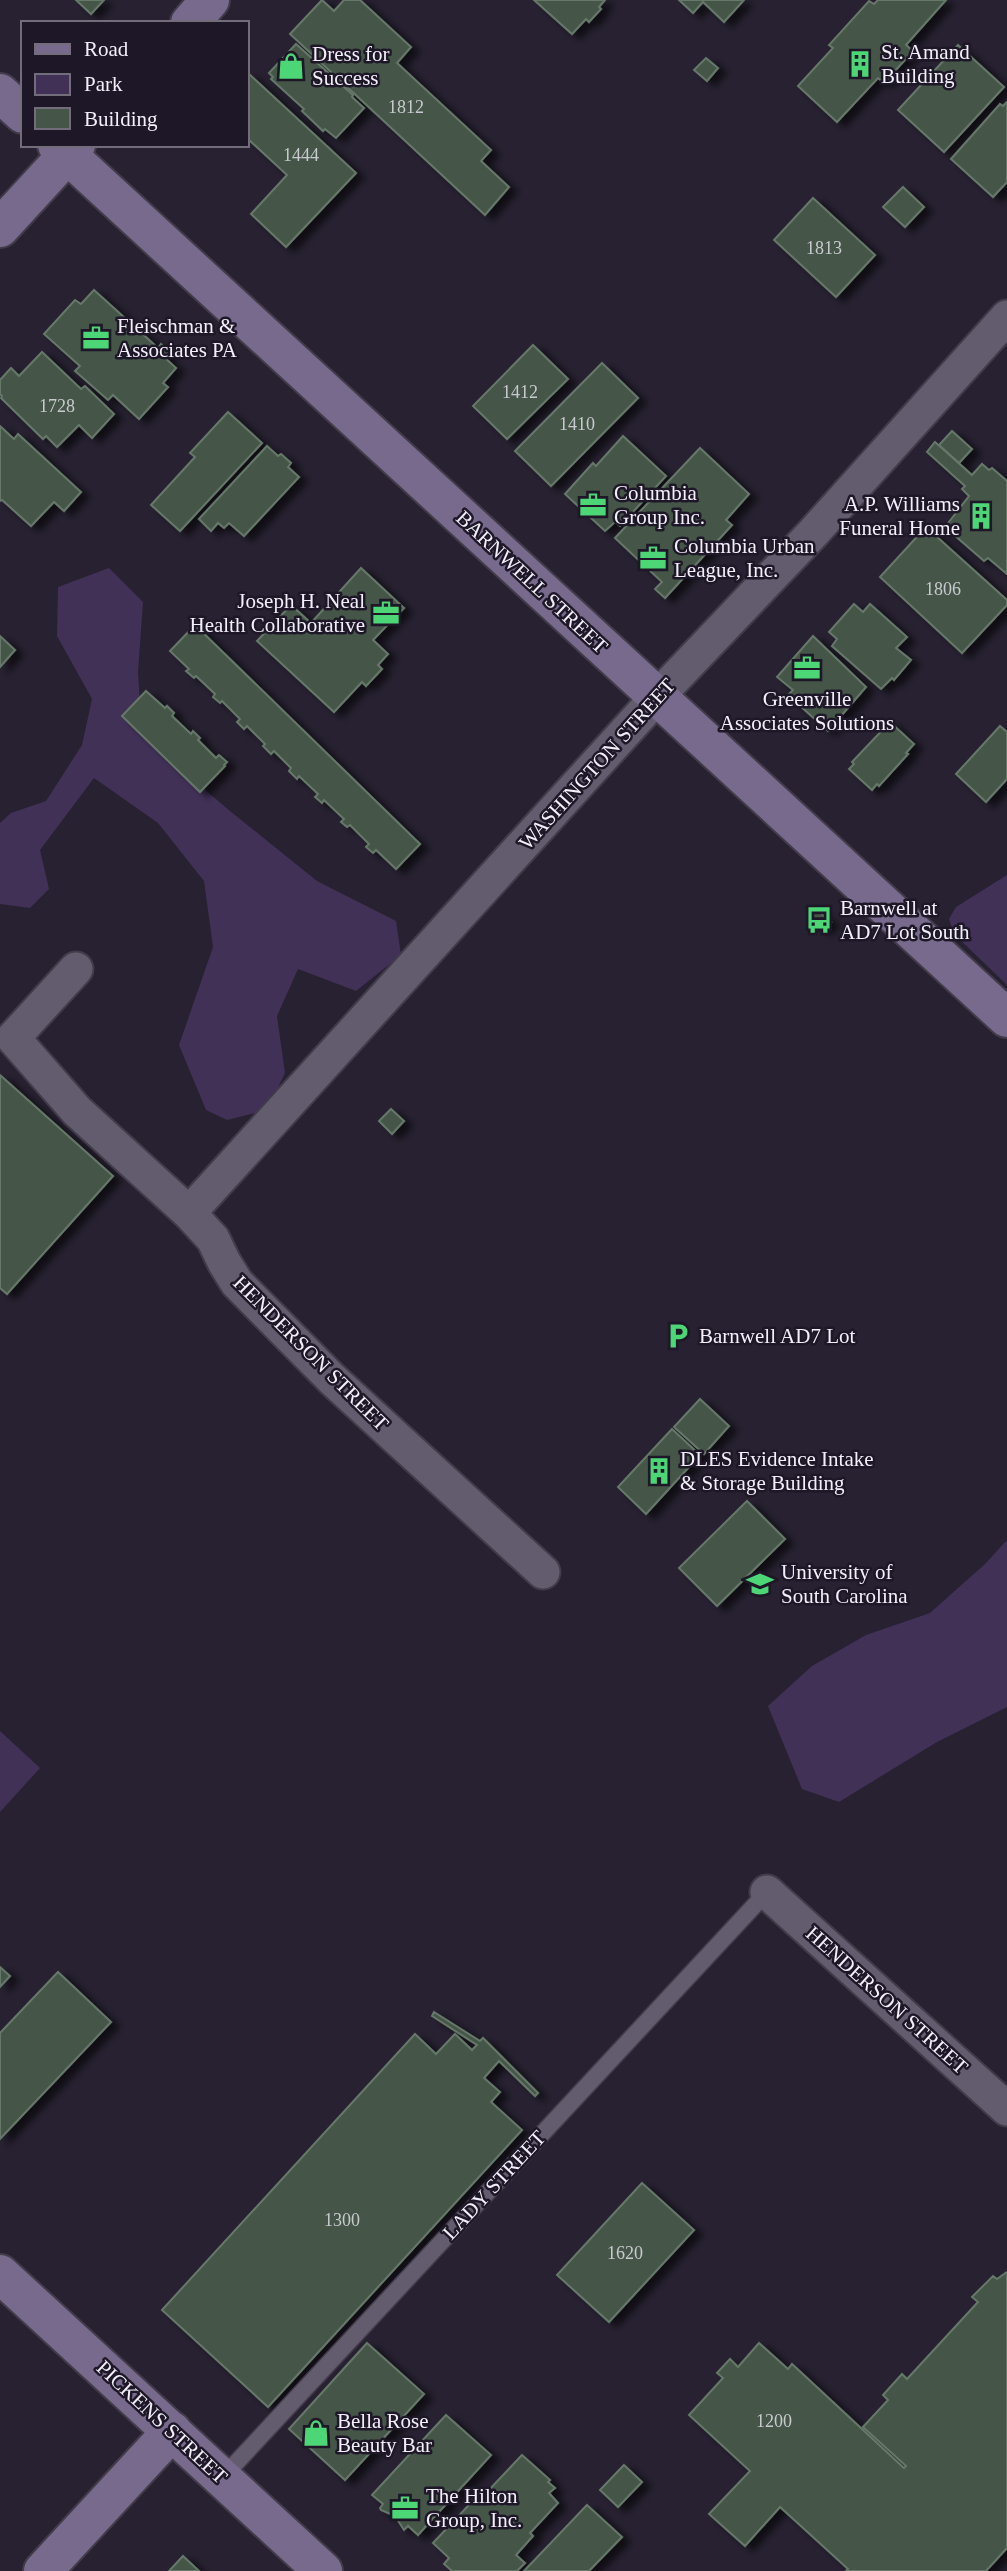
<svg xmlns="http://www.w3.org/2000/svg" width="1007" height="2571" viewBox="0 0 1007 2571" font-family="'Times New Roman',serif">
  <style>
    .green { fill: #413157 }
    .building { fill: #455648; stroke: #667869; stroke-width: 2; filter: url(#shadow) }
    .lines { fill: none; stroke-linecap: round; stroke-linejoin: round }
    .lane-casing { stroke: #423c4a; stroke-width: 19 }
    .street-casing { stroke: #423c4a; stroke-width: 37 }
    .secondary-casing { stroke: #423c4a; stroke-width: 42 }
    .lane { stroke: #635c6f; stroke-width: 16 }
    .street { stroke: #635c6f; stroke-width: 33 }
    .secondary { stroke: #776a8c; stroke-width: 38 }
    .labels { text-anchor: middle; stroke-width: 5; stroke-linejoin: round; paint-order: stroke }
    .number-label { font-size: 18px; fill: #c8c9ce }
    .poi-label { font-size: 21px; fill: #f3effa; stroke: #1e1727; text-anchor: start }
    .street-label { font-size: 21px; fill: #f3effa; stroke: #1e1727 }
  </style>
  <defs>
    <filter id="shadow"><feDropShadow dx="8" dy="4.5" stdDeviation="3.5" flood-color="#0009"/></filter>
  </defs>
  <rect width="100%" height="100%" fill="#272131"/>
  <g class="green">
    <polygon points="109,568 143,602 138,672 142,736 230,811 317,881 396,921 401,955 356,991 298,969 277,1016 285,1073 267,1110 227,1120 206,1110 179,1045 213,947 204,881 158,823 94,778 40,850 49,889 30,908 0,904 0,823 11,813 46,801 82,745 92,699 57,636 58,587"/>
    <polygon points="1007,875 1007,985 954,934 949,919 956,907"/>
    <polygon points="1007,1540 1007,1707 937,1742 839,1802 802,1789 768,1706 812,1666 866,1635 930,1613 985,1564"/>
    <polygon points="0,1731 40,1768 0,1812"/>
  </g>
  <g class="building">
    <polygon points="76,0 104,0 91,14"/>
    <polygon points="322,0 334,11 344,0 360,0 411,47 397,63 491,150 481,161 509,187 485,215 290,34"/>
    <polygon points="534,0 605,0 599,7 601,9 589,22 586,19 572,34"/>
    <polygon points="679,0 744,0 724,22 703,2 693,13"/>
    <polygon points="878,0 946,0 906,45 913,51 884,83 878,78 837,122 798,86 833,48 829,45 869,1 874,4"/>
    <polygon points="296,44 353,95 352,97 364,108 336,138 325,129 323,131 302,111 304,109 271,79 273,77 269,73"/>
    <polygon points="958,45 1004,87 944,152 898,110"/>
    <polygon points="706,58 718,68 707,81 694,70"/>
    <polygon points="248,73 356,173 286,247 251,214 287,175 247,138"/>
    <polygon points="1007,102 1007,182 993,197 951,159 1000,104 1003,106"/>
    <polygon points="903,187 924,207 905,227 883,207"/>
    <polygon points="813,198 875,255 836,297 774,240"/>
    <polygon points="94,290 158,348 161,344 169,352 164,357 176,368 163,383 168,387 139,419 113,395 108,400 75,371 80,366 44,334 75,300 81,304"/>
    <polygon points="533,345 568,379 507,439 473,406"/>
    <polygon points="42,352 81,389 85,386 114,414 92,438 79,425 57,447 46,436 43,439 1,398 2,396 0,394 0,380 11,368 19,376"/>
    <polygon points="602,363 638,398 551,486 515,451"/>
    <polygon points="228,412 262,443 180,531 151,505 195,457 190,453"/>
    <polygon points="0,426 14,439 18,434 81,492 64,511 54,502 31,526 2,500 0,501"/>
    <polygon points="952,431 972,449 959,463 939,445"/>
    <polygon points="623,436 666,476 620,526 615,522 605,531 565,494 593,463 596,466"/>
    <polygon points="935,442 972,475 982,464 989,470 992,468 1007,481 1007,574 988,558 984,561 945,527 969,496 962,489 965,486 927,452"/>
    <polygon points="267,446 278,456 281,454 291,463 288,467 299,477 244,536 229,523 224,528 218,523 211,531 199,519"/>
    <polygon points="700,448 749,494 726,520 732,525 665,598 655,589 662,582 615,538"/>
    <polygon points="926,527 1007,600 1007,605 962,653 880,577"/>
    <polygon points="361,568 404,608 373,640 388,654 378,665 382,669 366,686 362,682 334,712 257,641 291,605 311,623"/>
    <polygon points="854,604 863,612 870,604 907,637 896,648 911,660 894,680 892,678 881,689 832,646 837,639 829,632"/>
    <polygon points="195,625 420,844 396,869 376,850 373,853 366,847 369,844 350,825 347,827 341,822 344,819 324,800 322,803 315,797 318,794 299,776 297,779 289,771 291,768 274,751 271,754 263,746 265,744 247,726 244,729 237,722 240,719 222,701 220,703 213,697 215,694 196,676 194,678 186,671 189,669 170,651"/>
    <polygon points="0,636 15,650 0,667"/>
    <polygon points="813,636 866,687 828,731 788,695 793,690 777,677"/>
    <polygon points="146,691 165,708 167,706 174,713 172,716 191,734 193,731 200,738 198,740 216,758 219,755 227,762 224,765 225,766 200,792 122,716"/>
    <polygon points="890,722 914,744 906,753 908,754 879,786 877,784 872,790 849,769 854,764 852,762"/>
    <polygon points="1000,726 1007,732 1007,779 986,802 956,774"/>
    <polygon points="815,908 831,922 823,930 807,917"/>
    <polygon points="0,1075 113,1176 7,1294 0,1288"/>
    <polygon points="391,1109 404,1121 392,1134 379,1121"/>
    <polygon points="700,1399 729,1426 704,1454 674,1427"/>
    <polygon points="672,1429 700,1455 646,1514 618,1487"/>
    <polygon points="747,1501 785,1539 717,1606 679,1568"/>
    <polygon points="0,1967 10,1976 0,1987"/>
    <polygon points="58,1972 111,2022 0,2139 0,2033"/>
    <polygon points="434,2012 480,2041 483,2038 538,2093 535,2096 499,2061 484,2078 500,2092 491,2102 522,2130 268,2407 162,2310 415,2034 436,2054 455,2034 472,2050 477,2045 432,2016"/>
    <polygon points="642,2183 694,2230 609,2322 557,2275"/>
    <polygon points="1007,2272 1007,2548 986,2571 846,2571 848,2569 780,2507 745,2546 709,2514 750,2471 689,2415 723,2378 717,2373 730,2359 738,2367 759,2343 788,2369 792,2364 904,2468 906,2466 863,2427 888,2400 883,2395 902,2374 907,2379 978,2302 972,2297 993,2276 997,2279"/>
    <polygon points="367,2343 424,2394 345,2480 289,2429"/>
    <polygon points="446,2415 491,2455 418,2535 408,2526 404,2530 395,2516 381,2510 380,2508 383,2504 372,2495"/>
    <polygon points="522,2455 550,2480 548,2482 555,2488 549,2493 558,2503 530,2533 533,2536 516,2555 525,2563 517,2571 452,2571 444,2564 449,2558 433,2543 483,2490 492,2497 493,2495 488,2491"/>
    <polygon points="624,2465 642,2482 618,2507 600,2490"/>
    <polygon points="587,2505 622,2537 589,2571 524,2571"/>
    <polygon points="183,2556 199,2571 169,2571"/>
  </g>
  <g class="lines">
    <defs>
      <polyline id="lane" points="222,2478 767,1892"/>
      <g id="street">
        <polyline points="76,969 13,1038 77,1111 189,1213 213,1239 224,1262 237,1283 332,1379 543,1572"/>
        <polyline points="189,1213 657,697 814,532 1007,317"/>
        <polyline points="767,1892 1007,2109"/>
      </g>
      <g id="secondary">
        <polyline points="190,23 210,0"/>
        <polyline points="0,93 23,114"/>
        <polyline points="57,145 1007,1018"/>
        <polyline points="0,228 76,145"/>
        <polyline points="0,2274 323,2571"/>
        <polyline points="43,2571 172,2431"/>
      </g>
    </defs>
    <use href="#lane" class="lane-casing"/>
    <use href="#street" class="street-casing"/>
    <use href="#secondary" class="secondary-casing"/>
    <use href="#lane" class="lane"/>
    <use href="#street" class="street"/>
    <use href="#secondary" class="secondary"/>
  </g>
  <defs>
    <symbol id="building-bare" viewBox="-9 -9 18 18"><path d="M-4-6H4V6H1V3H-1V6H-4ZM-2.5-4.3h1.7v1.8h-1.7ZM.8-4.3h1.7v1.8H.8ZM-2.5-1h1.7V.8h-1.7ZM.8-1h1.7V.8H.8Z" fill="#4cd676" stroke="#1e1727" stroke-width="2.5" paint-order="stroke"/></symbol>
    <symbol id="shop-bare" viewBox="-9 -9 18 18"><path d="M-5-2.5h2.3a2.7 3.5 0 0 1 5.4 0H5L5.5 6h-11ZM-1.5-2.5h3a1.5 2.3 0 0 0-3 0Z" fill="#4cd676" stroke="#1e1727" stroke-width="2.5" paint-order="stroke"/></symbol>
    <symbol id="office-bare" viewBox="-9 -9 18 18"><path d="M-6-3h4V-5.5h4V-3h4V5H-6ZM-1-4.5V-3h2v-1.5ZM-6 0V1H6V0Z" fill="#4cd676" stroke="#1e1727" stroke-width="2.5" paint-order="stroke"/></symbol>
    <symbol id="bus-bare" viewBox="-9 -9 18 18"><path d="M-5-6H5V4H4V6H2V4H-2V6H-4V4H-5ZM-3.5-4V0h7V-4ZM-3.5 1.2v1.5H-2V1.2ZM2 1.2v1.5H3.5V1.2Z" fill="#4cd676" stroke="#1e1727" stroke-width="2.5" paint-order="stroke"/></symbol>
    <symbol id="parking-bare" viewBox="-9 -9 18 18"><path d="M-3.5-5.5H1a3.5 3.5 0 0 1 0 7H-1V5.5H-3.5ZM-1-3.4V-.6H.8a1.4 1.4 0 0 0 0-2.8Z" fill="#4cd676" stroke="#1e1727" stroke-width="2.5" paint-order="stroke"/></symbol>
    <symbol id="university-bare" viewBox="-9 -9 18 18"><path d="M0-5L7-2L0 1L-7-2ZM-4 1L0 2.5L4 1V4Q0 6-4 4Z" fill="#4cd676" stroke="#1e1727" stroke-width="2.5" paint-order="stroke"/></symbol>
  </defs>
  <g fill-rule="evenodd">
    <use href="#building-bare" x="841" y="45" width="38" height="38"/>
    <use href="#shop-bare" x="272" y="47" width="38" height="38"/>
    <use href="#office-bare" x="77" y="319" width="38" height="38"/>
    <use href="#office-bare" x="574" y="486" width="38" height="38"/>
    <use href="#building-bare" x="962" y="497" width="38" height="38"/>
    <use href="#office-bare" x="634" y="539" width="38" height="38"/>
    <use href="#office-bare" x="367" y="594" width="38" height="38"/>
    <use href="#office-bare" x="788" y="649" width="38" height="38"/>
    <use href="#bus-bare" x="800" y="901" width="38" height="38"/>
    <use href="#parking-bare" x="659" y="1317" width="38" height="38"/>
    <use href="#building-bare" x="640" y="1452" width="38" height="38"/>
    <use href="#university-bare" x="741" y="1565" width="38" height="38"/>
    <use href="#shop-bare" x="297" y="2414" width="38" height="38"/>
    <use href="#office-bare" x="386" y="2489" width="38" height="38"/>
  </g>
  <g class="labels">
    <g class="number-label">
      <text x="406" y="113">1812</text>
      <text x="301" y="161">1444</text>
      <text x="824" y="254">1813</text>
      <text x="520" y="398">1412</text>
      <text x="57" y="412">1728</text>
      <text x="577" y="430">1410</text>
      <text x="943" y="595">1806</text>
      <text x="342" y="2226">1300</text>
      <text x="625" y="2259">1620</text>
      <text x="774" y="2427">1200</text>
    </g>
    <g class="poi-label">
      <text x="881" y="59">St. Amand<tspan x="881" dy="24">Building</tspan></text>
      <text x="312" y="61">Dress for<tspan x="312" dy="24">Success</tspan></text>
      <text x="117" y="333">Fleischman &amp;<tspan x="117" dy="24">Associates PA</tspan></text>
      <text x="614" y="500">Columbia<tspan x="614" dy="24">Group Inc.</tspan></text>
      <text x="960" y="511" text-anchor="end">A.P. Williams<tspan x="960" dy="24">Funeral Home</tspan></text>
      <text x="674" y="553">Columbia Urban<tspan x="674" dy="24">League, Inc.</tspan></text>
      <text x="365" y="608" text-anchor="end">Joseph H. Neal<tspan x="365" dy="24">Health Collaborative</tspan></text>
      <text x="807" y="706" text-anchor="middle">Greenville<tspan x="807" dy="24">Associates Solutions</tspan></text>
      <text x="840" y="915">Barnwell at<tspan x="840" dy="24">AD7 Lot South</tspan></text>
      <text x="699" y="1343">Barnwell AD7 Lot</text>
      <text x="680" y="1466">DLES Evidence Intake<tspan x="680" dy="24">&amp; Storage Building</tspan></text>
      <text x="781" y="1579">University of<tspan x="781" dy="24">South Carolina</tspan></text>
      <text x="337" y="2428">Bella Rose<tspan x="337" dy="24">Beauty Bar</tspan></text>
      <text x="426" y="2503">The Hilton<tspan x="426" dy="24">Group, Inc.</tspan></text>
    </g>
    <g class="street-label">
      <text transform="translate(532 582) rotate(43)" y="7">BARNWELL STREET</text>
      <text transform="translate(597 764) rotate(-48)" y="7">WASHINGTON STREET</text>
      <text transform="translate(311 1353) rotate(45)" y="7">HENDERSON STREET</text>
      <text transform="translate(887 2000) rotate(42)" y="7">HENDERSON STREET</text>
      <text transform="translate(494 2185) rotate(-47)" y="7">LADY STREET</text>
      <text transform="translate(162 2422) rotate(43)" y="7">PICKENS STREET</text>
    </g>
  </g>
  <rect x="21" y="21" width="228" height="126" fill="#1e1727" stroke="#736d7b" stroke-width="2"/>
  <rect x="35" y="44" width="35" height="10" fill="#776a8c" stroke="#736d7b" stroke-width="2"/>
  <text x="84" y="56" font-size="21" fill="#f3effa">Road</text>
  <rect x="35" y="74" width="35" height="21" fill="#413157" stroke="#736d7b" stroke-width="2"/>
  <text x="84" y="91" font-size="21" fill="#f3effa">Park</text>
  <rect x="35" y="108" width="35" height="21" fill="#455648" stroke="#736d7b" stroke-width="2"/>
  <text x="84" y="126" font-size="21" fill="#f3effa">Building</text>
</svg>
